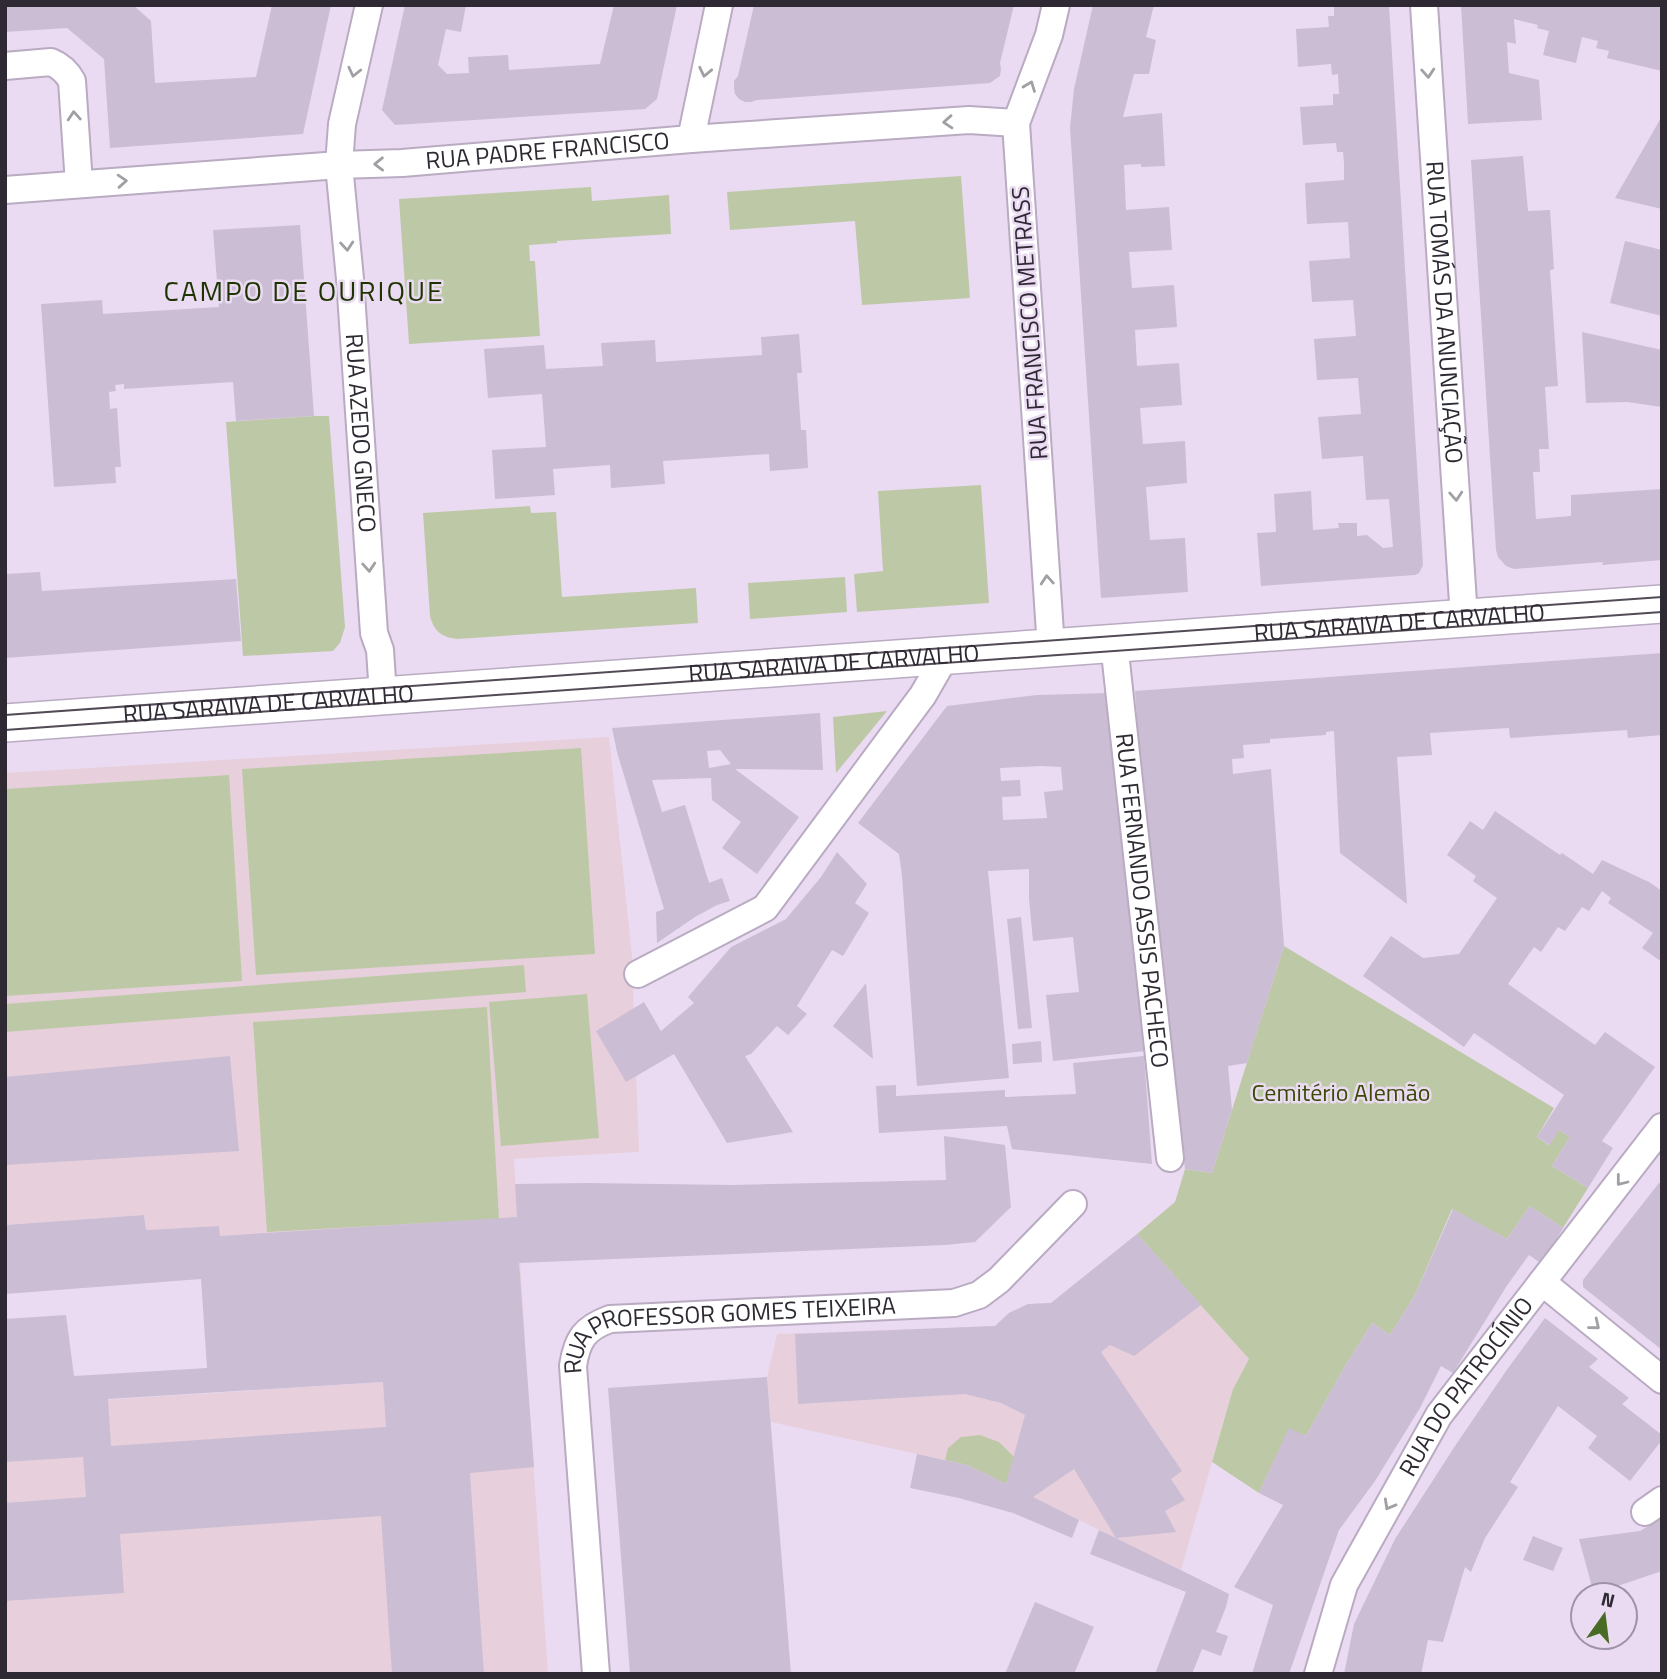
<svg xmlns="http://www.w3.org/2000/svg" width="1667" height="1679" viewBox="0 0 1667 1679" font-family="'Titillium Web',sans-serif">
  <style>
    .education { fill: #e7d0dc }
    .green { fill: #bdc9a6 }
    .building { fill: #cbbdd4; fill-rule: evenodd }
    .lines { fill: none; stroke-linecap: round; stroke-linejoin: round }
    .street-casing { stroke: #b9abc2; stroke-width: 30 }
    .secondary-casing { stroke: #b9abc2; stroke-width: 40 }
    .street { stroke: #fff; stroke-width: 26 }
    .secondary { stroke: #fff; stroke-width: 37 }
    .tram { stroke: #524b57; stroke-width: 2 }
    .oneway { stroke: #a19fa3 }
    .labels { text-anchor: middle; stroke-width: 5; stroke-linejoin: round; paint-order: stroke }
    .street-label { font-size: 24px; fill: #2e2932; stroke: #eadbf3 }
    .park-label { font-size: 24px; fill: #3a4903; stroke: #eadbf3 }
    .quarter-label { font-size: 28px; letter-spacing: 2px; fill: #1d3401; stroke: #eadbf3 }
  </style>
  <rect width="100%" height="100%" fill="#eadbf3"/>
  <g class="education">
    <polygon points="609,737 632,956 639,1152 514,1159 525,1343 228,1360 219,1226 146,1230 144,1215 5,1225 5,773"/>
    <polygon points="1137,1234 1249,1359 1233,1389 1181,1570 967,1465 771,1422 767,1377 777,1334 995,1326 1009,1313 1028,1304 1051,1303"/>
    <polygon points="527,1373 548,1674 5,1674 5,1406"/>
  </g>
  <g class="green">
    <polygon points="961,176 970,298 862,305 855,221 730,230 727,192"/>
    <polygon points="591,187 592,201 669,195 671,234 557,241 557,243 529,245 530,261 535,261 540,336 409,344 399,199"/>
    <polygon points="314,416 329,416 345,627 340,643 333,651 243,656 226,422"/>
    <polygon points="981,485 989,603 857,612 854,574 883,571 878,491"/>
    <path d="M530,506L531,513L556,512L562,597L696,588L698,623L457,639C441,637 434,631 430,616L423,513Z"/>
    <polygon points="845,577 847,612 750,619 748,583"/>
    <polygon points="887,711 836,773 833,717"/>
    <polygon points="581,748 595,954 256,975 242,769"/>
    <polygon points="229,775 242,981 5,996 5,789"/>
    <polygon points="1284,946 1554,1108 1537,1137 1549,1145 1559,1130 1570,1137 1552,1166 1588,1188 1563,1228 1530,1206 1507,1239 1452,1209 1415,1295 1390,1335 1372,1323 1344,1368 1306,1436 1289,1429 1259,1493 1212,1462 1233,1389 1249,1359 1137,1234 1175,1202 1185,1169 1212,1173"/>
    <polygon points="524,965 526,992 5,1032 5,1004"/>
    <polygon points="587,994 599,1138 501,1146 489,1002"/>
    <polygon points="487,1007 499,1219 267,1232 253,1022"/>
    <polygon points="980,1435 999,1442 1014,1457 1006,1484 967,1465 945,1460 948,1448 961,1437"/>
  </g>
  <g class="building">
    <polygon points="5,5 133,5 151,21 155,83 256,77 272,5 331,5 303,134 110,148 104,59 67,28 5,32"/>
    <polygon points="405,5 466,5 461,32 446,29 438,65 447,74 469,73 468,57 508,55 509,70 600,64 614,5 677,5 657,99 645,109 395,125 382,110"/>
    <polygon points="754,5 1014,5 1000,63 1001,69 1000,76 990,83 757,100 751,102 745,102 739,99 735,94 734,88 734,81 738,76"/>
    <polygon points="1093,5 1154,5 1146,37 1156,40 1149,74 1134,74 1123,117 1162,113 1165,166 1141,167 1141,164 1124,165 1126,210 1169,207 1172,250 1129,252 1132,288 1174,285 1177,327 1135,330 1137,366 1179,363 1182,405 1140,408 1143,444 1185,441 1187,483 1146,487 1150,540 1185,538 1188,592 1101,598 1070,128 1074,89"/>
    <polygon points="1389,5 1423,565 1419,573 1415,575 1261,586 1257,533 1276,532 1274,494 1311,491 1313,530 1339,528 1338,523 1357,523 1357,536 1367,535 1383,548 1393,547 1389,499 1366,500 1363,456 1322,459 1318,417 1361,414 1358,378 1317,380 1314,339 1356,336 1353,300 1312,302 1309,261 1350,258 1348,222 1307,224 1305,183 1344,180 1344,163 1343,152 1337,152 1336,143 1303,145 1300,107 1333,105 1333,94 1339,94 1338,74 1332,75 1331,64 1298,67 1296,29 1329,27 1328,16 1334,16 1334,6"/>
    <polygon points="1461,5 1662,5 1662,71 1607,58 1609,51 1596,48 1598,41 1582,37 1576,63 1543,55 1549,31 1537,28 1538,25 1514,19 1516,44 1507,42 1509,73 1539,80 1542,120 1468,124"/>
    <polygon points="1662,116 1662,209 1615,198 1649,139"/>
    <polygon points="1523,156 1528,211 1550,210 1554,269 1550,270 1558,386 1545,387 1549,449 1539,449 1540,472 1533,472 1536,519 1571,516 1571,495 1662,489 1662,560 1602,565 1603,562 1514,569 1506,566 1498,557 1496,550 1471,160"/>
    <polygon points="300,225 314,416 236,421 233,382 124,389 124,384 115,385 116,391 109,392 110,409 117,408 121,467 115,467 116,483 54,487 41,304 102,300 103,314 219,307 213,230"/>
    <polygon points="1625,241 1662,250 1662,316 1610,303"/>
    <polygon points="1582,332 1662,350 1662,407 1627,402 1586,403"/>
    <polygon points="799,334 802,373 797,373 801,430 806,430 808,468 770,471 769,454 663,461 665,484 611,488 610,465 553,469 555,495 495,499 492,450 546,447 542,394 488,398 484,349 544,345 546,369 603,366 601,343 655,340 656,362 762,355 761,337"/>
    <polygon points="40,572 42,591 236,579 241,641 5,658 5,574"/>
    <polygon points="1662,653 1662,735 1628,738 1627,730 1510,738 1509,728 1430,733 1432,755 1397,757 1407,904 1340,853 1334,731 1326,732 1326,735 1270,739 1270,743 1243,745 1244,758 1232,759 1233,774 1271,769 1284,946 1247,1063 1228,1066 1232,1110 1212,1173 1185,1169 1161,957 1149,833 1141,781 1135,691"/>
    <path d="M1109,693L1146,1051L1053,1061L1046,995L1079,992L1073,937L1033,941L1029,899V869L988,871L1009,1078L917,1086L902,876L899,854L858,823L947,706L1037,695ZM1041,766L1061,767L1063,790L1044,792L1047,818L1003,820L1002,797L1021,796L1020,780L1001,781L1000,768Z"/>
    <path d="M820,713L823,770L735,769L799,817L757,874L722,848L741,822L712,800L711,778L652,780L662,812L685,805L709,883L722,878L730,901L717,905L695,917L657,943L656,912L664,909L617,752L612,728ZM720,750L731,764L709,768L707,751Z"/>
    <polygon points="1495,811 1560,855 1562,853 1593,874 1602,860 1649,882 1662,891 1662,962 1642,948 1653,933 1608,903 1611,898 1602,891 1589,911 1582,907 1565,931 1558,927 1541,952 1534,947 1508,984 1595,1045 1605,1032 1655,1067 1602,1141 1613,1148 1588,1188 1552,1166 1570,1137 1559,1130 1550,1145 1537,1137 1564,1095 1474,1033 1464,1047 1363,976 1391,936 1423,958 1459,954 1497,898 1473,881 1476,876 1447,855 1470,821 1483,830"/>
    <polygon points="837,852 867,884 855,903 869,913 843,956 832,950 797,1006 807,1014 788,1035 777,1026 751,1054 745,1056 793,1132 727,1143 674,1054 626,1082 596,1031 644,1002 661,1031 694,1003 688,997 731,947 786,919 821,877"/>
    <polygon points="1021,917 1032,1028 1018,1029 1007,919"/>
    <polygon points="866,983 873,1059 833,1026"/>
    <polygon points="1041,1041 1042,1062 1013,1064 1012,1044"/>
    <polygon points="230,1056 239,1151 5,1165 5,1077"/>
    <polygon points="1144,1056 1152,1164 1012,1149 1007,1126 879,1133 876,1086 896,1085 896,1096 1005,1090 1005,1097 1076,1094 1073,1063"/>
    <path d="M944,1136L1005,1145L1011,1207L975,1242L945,1245L519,1263L534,1467L470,1473L484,1674H392L381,1516L120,1534L124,1593L5,1601V1503L86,1497L83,1457L5,1462V1319L66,1315L74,1376L207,1368L201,1279L5,1294V1225L144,1215L146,1230L219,1226L220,1236L517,1217L515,1184L587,1183L732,1185L946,1180ZM383,1382L386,1427L111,1446L108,1399Z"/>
    <polygon points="1659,1183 1662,1183 1662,1350 1583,1287 1583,1280"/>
    <polygon points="1530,1206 1563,1228 1542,1264 1529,1255 1506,1287 1453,1373 1441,1366 1420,1408 1375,1481 1339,1530 1289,1674 1252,1674 1273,1605 1234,1587 1283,1505 1259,1493 1289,1428 1306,1436 1344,1368 1372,1323 1390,1335 1415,1295 1453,1209 1507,1239"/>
    <polygon points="1137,1234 1201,1305 1134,1356 1110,1345 1101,1352 1182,1471 1171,1479 1185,1500 1165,1511 1176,1532 1116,1538 1229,1594 1226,1607 1216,1632 1228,1636 1221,1656 1202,1649 1192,1674 1155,1674 1186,1592 1090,1554 1099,1530 1116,1538 1074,1469 1033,1497 1079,1520 1072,1538 1013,1513 959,1498 910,1488 917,1454 967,1465 1006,1484 1025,1415 1001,1403 965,1394 798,1404 795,1334 995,1326 1009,1313 1028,1304 1051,1303"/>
    <polygon points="1545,1318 1598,1359 1589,1367 1629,1398 1622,1404 1662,1435 1662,1440 1630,1481 1588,1448 1597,1436 1558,1406 1510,1482 1518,1487 1485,1538 1471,1572 1465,1567 1443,1642 1428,1640 1421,1674 1344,1674 1354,1624 1395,1539 1455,1446 1506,1371"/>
    <polygon points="767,1377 791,1674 630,1674 608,1388"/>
    <polygon points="1662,1518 1662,1571 1594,1594 1579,1539 1640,1531"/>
    <polygon points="1533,1536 1563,1548 1553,1571 1523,1560"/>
    <polygon points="1035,1602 1094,1627 1074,1674 1005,1674"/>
  </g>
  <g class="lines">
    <defs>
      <g id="street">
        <path id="s1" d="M369,5L342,124L339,165L350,279L374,633L380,650L383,695"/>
        <path id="s2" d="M1424,5L1464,618"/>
        <path d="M5,66L51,62C61,66 67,72 72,81L79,184"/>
        <polyline points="691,139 719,5"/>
        <path id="s3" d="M5,190L339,165L402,163L691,139L969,120L1016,123"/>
        <path id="s4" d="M1114,643L1170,1158"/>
        <polyline points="1051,648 1016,123 1049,35 1056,5"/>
        <polyline points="638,974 765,908 923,695 946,655"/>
        <polyline points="1542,1282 1662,1380"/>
        <polyline points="1645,1512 1662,1500"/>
        <path id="s5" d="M596,1674L573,1366C577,1339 585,1328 610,1319L954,1303L979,1295L999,1280L1073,1204"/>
        <path id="s6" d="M1318,1674L1344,1585L1439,1415L1662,1127"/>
      </g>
      <g id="secondary">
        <path id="s7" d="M5,723L1662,604"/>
      </g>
    </defs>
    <use href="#street" class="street-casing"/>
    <use href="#secondary" class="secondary-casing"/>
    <use href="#street" class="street"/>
    <use href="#secondary" class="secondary"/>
    <g class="tram">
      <polyline points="5,715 1662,597"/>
      <polyline points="5,730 1662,612"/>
    </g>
  </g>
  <defs><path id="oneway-chevron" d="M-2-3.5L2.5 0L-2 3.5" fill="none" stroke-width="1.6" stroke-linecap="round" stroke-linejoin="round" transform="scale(1.75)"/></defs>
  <g class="oneway">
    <use href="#oneway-chevron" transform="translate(354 72) rotate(103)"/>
    <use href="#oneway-chevron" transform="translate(705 72) rotate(102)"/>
    <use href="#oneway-chevron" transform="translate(1428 73) rotate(86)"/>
    <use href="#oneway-chevron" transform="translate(1030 86) rotate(-69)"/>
    <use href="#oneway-chevron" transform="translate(74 116) rotate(-94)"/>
    <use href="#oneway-chevron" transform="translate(948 122) rotate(176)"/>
    <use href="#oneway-chevron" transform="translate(379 164) rotate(179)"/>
    <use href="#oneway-chevron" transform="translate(122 181) rotate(-4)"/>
    <use href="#oneway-chevron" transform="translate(347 246) rotate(85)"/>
    <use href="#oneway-chevron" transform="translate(1456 496) rotate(86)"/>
    <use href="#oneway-chevron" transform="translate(369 567) rotate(86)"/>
    <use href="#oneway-chevron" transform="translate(1047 580) rotate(-94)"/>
    <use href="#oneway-chevron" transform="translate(1621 1181) rotate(128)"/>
    <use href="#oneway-chevron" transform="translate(1595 1325) rotate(39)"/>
    <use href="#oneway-chevron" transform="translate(1389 1505) rotate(119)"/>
  </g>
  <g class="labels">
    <g class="street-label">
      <text dy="8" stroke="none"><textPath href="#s3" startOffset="544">RUA PADRE FRANCISCO</textPath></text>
      <text dy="8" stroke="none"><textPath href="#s2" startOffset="308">RUA TOMÁS DA ANUNCIAÇÃO</textPath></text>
      <text transform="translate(1030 323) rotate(-94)" y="8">RUA FRANCISCO METRASS</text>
      <text dy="8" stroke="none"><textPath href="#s1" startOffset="432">RUA AZEDO GNECO</textPath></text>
      <text dy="8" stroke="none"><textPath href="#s7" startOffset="1398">RUA SARAIVA DE CARVALHO</textPath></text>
      <text dy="8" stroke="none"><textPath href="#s7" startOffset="831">RUA SARAIVA DE CARVALHO</textPath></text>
      <text dy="8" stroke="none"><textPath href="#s7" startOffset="264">RUA SARAIVA DE CARVALHO</textPath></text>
      <text dy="8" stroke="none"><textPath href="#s4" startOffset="259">RUA FERNANDO ASSIS PACHECO</textPath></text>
      <text dy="8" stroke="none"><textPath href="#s5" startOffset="480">RUA PROFESSOR GOMES TEIXEIRA</textPath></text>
      <text dy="8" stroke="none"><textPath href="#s6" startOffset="326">RUA DO PATROCÍNIO</textPath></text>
    </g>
    <g class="park-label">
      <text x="1341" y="1101">Cemitério Alemão</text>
    </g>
    <g class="quarter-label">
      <text x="304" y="301">CAMPO DE OURIQUE</text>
    </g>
  </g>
  <rect width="1667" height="1679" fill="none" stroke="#2e2932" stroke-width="14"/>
  <g transform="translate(1604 1616) rotate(14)"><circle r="33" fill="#eadbf3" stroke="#9f94a6" stroke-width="2"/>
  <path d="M0-5L12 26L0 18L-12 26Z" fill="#486c25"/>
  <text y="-10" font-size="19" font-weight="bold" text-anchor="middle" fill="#2e2932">N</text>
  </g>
</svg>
